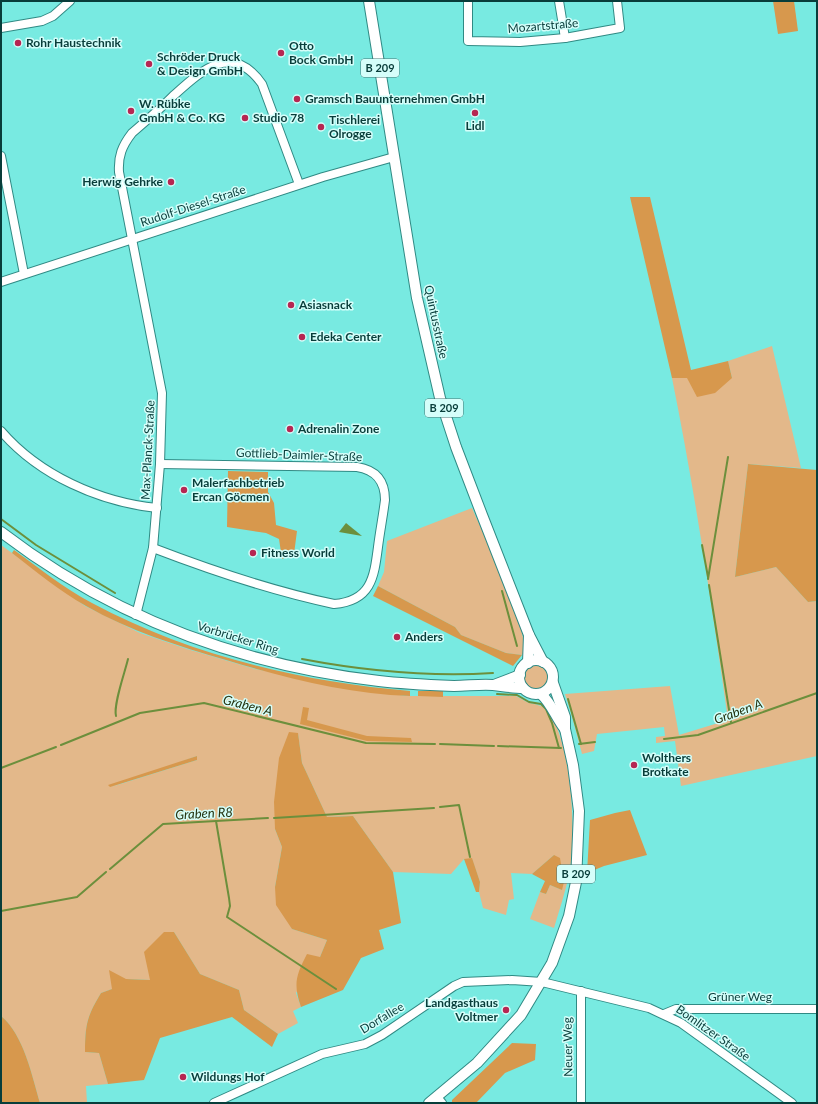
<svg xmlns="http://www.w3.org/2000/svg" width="818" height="1104" viewBox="0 0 818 1104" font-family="Lato,sans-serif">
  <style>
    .green { fill: #e3b88a; fill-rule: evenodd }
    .forest { fill: #d7984d }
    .water { fill: #6c8f3c }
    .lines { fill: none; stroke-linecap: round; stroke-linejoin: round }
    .stream { stroke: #6c8f3c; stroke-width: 2 }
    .minor-casing { stroke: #308a84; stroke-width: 10 }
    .major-casing { stroke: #308a84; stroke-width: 12 }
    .minor { stroke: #fff; stroke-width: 8 }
    .major { stroke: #fff; stroke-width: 10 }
    .poi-dot { fill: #b62652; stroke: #d5fefa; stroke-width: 1.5 }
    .labels { text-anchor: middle; stroke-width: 3; stroke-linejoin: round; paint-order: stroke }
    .shield { fill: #d5fefa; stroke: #467774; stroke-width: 1 }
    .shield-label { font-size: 11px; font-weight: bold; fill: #083d3a }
    .street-label { font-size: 12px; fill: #083d3a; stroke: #d5fefa }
    .poi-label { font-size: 12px; font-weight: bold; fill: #083d3a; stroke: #d5fefa; text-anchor: start }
    .water-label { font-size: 13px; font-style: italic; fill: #24320f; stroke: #d5fefa }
  </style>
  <rect width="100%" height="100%" fill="#78eae1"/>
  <g class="green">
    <path d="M772,346L801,468L748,464L735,577L776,567L808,602L817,601V756L681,786L675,741L656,743V737L665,736L664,727L597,734L594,751L582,754L570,709L565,694L670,686L679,735L728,720C712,606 695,492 672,378H732L728,361Z"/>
    <path d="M472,508C491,552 520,604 525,651L522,655L506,653L461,635L455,627L378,586L384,572L387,541Z"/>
    <path d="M1,545L85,606L140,633L187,649L255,669L405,696H516C520,698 523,700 527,702C534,705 543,704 549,712C572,746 577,835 569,875C565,893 559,911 554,928L530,919L540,892L546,894L550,885L562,890L554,855L532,874L511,873L514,899L509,900L506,915L483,908L479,892L480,882L472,859H464L451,874L393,872L353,816L327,817L302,763L298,734L275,829L282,847L275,887L292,929L327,940L320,957L296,993L301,1007L293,1011L298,1023L278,1034L244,1010L239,990L200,974L174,932L150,980L126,979L112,989L101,993C87,1016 85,1025 85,1052L99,1053L108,1084L86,1086L87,1103H40C32,1076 24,1035 1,1016ZM197,756V760L111,787Z"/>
    <circle cx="536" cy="678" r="13"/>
  </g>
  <g class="forest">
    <polygon points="773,1 794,1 798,31 778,34"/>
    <polygon points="630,197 650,197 691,370 728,361 732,378 715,393 697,397 687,378 672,378"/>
    <polygon points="748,464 817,470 817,601 808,602 776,567 735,577"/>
    <polygon points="228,471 268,472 268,492 274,503 276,525 297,531 294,554 282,559 279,539 266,533 227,527"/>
    <path d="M14,550C39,568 64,588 92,603C189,655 301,682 410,691V696C348,694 286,678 226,660C178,646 130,631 86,606C60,591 35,571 12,553Z"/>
    <polygon points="378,586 455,627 461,635 506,653 522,655 513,666 373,596"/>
    <polygon points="418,691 443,691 443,697 418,696"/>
    <polygon points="303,707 309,708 307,720 367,736 411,738 412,742 367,741 300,724"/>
    <path d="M289,732L298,733L302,763L327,817L353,816L393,872L401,923L379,930L384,949L361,958L343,990L301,1007C293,984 296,975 307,954L320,957L327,940L292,929L276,905L275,887L282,847L275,829L274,802L279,758Z"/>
    <polygon points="197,756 197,760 110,787 108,785"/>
    <polygon points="630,810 647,855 604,866 587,873 590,820 615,813"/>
    <polygon points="554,855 560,858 564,882 562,890 550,885 546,894 540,892 545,881 532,874"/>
    <polygon points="472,858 480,882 479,892 476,892 464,859"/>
    <path d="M164,932H174L200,974L239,990L244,1010L278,1034L272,1047L232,1017L160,1038L144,1080L108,1084L99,1053L85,1052C85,1025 87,1016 101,993L112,989L109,970L126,979L150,980L144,952Z"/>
    <path d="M1,1016C24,1035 32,1076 40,1103H1Z"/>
    <polygon points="512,1043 536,1044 535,1060 505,1073 476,1103 452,1103 452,1100"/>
  </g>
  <polygon class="water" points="346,523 362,536 339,532"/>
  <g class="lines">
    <g class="stream">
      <polyline points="1,519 36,545 115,593"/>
      <polyline points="702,545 708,577"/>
      <polyline points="708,579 728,457"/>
      <polyline points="709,585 731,722"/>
      <polyline points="502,591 517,646"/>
      <path d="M302,659C365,671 428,677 493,673"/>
      <polyline points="497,694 517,695 529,702 541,704 546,709 552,723 559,748"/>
      <polyline points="568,699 581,744"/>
      <path d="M116,716C113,705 125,672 128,659"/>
      <polyline points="664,739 698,735 817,693"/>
      <polyline points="440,744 494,746"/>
      <polyline points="579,744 595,742"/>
      <polyline points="61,745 140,713 204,703 366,743 435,744"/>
      <polyline points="498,746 561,748"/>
      <polyline points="1,768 56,747"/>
      <polyline points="440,807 459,805 470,857"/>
      <polyline points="274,818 434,808"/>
      <polyline points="216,821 229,898 230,906 227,917 336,989"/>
      <polyline points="110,869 163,824 268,818"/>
      <polyline points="1,911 77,897 106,872"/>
    </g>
    <defs>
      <g id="minor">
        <polyline points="468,1 468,41 520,42 565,38 620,28 617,1"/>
        <polyline points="559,1 565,38"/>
        <polyline points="1,28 42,21 53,16 70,1"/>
        <polyline points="1,156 24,274"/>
        <polyline points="1,282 323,177 394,157"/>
        <path d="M1,431C39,475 99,502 157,508"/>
        <path d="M153,548C213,571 272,591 334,604C371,601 374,578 378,547C380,531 383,516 385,500C385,481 376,470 357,467L160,464"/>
        <path d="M136,615L153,548L160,464L162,393L119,172C118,156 122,146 132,133C146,121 160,109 173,96C201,71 232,41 262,84L299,184"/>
        <polyline points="581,991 581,1103"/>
        <polyline points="664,1014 676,1009 817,1009"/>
        <polyline points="437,1097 442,1103"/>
        <polyline points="214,1103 322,1054 365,1044 382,1035 454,986 463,982 512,980 542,982 649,1008 681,1023 792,1103"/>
      </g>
      <g id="major">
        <polyline points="369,1 417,298 440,398 456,447 482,515 529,635 543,662"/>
        <path d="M1,532C112,617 240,665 379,681C404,684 429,685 454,686C467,686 480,684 493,685C503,686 513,688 523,688"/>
        <circle cx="536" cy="677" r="17"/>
        <polyline points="528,663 529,635"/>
        <polyline points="494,685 520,675"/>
        <path d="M541,694C552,704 556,718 565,729"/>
        <polyline points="429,1103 477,1063 521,1015 552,963 569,916 576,882 579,811 573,765 565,729 565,717 553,683"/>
      </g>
    </defs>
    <use href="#minor" class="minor-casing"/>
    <use href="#major" class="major-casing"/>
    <use href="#minor" class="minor"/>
    <use href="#major" class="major"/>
  </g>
  <g class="poi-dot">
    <circle cx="18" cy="43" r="4"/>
    <circle cx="281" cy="53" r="4"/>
    <circle cx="149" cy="64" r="4"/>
    <circle cx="297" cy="99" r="4"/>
    <circle cx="131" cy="111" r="4"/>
    <circle cx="475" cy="113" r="4"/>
    <circle cx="245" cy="118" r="4"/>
    <circle cx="321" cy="127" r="4"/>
    <circle cx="171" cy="182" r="4"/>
    <circle cx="291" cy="305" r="4"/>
    <circle cx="302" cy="337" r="4"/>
    <circle cx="290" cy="429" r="4"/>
    <circle cx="184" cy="490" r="4"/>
    <circle cx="253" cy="553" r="4"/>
    <circle cx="397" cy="637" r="4"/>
    <circle cx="634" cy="765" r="4"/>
    <circle cx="506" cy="1010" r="4"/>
    <circle cx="183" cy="1077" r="4"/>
  </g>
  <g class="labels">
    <g class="shield">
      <rect x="361" y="59" width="38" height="18" rx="3"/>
      <rect x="425" y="399" width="38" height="18" rx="3"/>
      <rect x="557" y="865" width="38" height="18" rx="3"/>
    </g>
    <g class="shield-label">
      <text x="380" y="72">B 209</text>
      <text x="444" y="412">B 209</text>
      <text x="576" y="878">B 209</text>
    </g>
    <g class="street-label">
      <text transform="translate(543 26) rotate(-5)" y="4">Mozartstraße</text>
      <text transform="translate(193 206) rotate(-18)" y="4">Rudolf-Diesel-Straße</text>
      <text transform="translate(436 322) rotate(78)" y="4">Quintusstraße</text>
      <text transform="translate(148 450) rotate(-87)" y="4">Max-Planck-Straße</text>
      <text transform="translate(299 455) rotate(2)" y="4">Gottlieb-Daimler-Straße</text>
      <text transform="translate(238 638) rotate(17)" y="4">Vorbrücker Ring</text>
      <text x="740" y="1001">Grüner Weg</text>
      <text transform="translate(382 1018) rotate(-31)" y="4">Dorfallee</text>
      <text transform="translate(713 1033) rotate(35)" y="4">Bomlitzer Straße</text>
      <text transform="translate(568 1047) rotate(-91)" y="4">Neuer Weg</text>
    </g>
    <g class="poi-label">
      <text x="26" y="47">Rohr Haustechnik</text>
      <text x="289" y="50">Otto<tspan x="289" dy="14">Bock GmbH</tspan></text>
      <text x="157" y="61">Schröder Druck<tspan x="157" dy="14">&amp; Design GmbH</tspan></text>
      <text x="305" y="103">Gramsch Bauunternehmen GmbH</text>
      <text x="139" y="108">W. Rübke<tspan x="139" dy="14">GmbH &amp; Co. KG</tspan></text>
      <text x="253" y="122">Studio 78</text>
      <text x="329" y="124">Tischlerei<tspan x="329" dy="14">Olrogge</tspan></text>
      <text x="475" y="130" text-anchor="middle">Lidl</text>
      <text x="163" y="186" text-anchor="end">Herwig Gehrke</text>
      <text x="299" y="309">Asiasnack</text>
      <text x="310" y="341">Edeka Center</text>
      <text x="298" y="433">Adrenalin Zone</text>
      <text x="192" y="487">Malerfachbetrieb<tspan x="192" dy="14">Ercan Göcmen</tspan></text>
      <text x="261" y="557">Fitness World</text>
      <text x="405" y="641">Anders</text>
      <text x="642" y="762">Wolthers<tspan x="642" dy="14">Brotkate</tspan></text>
      <text x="498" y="1007" text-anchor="end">Landgasthaus<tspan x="498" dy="14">Voltmer</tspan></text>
      <text x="191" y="1081">Wildungs Hof</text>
    </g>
    <g class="water-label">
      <text transform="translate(248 705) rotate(14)" y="5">Graben A</text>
      <text transform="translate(738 711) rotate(-20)" y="5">Graben A</text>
      <text transform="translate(204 813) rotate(-3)" y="5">Graben R8</text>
    </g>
  </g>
  <rect width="818" height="1104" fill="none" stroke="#083d3a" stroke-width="4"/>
</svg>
